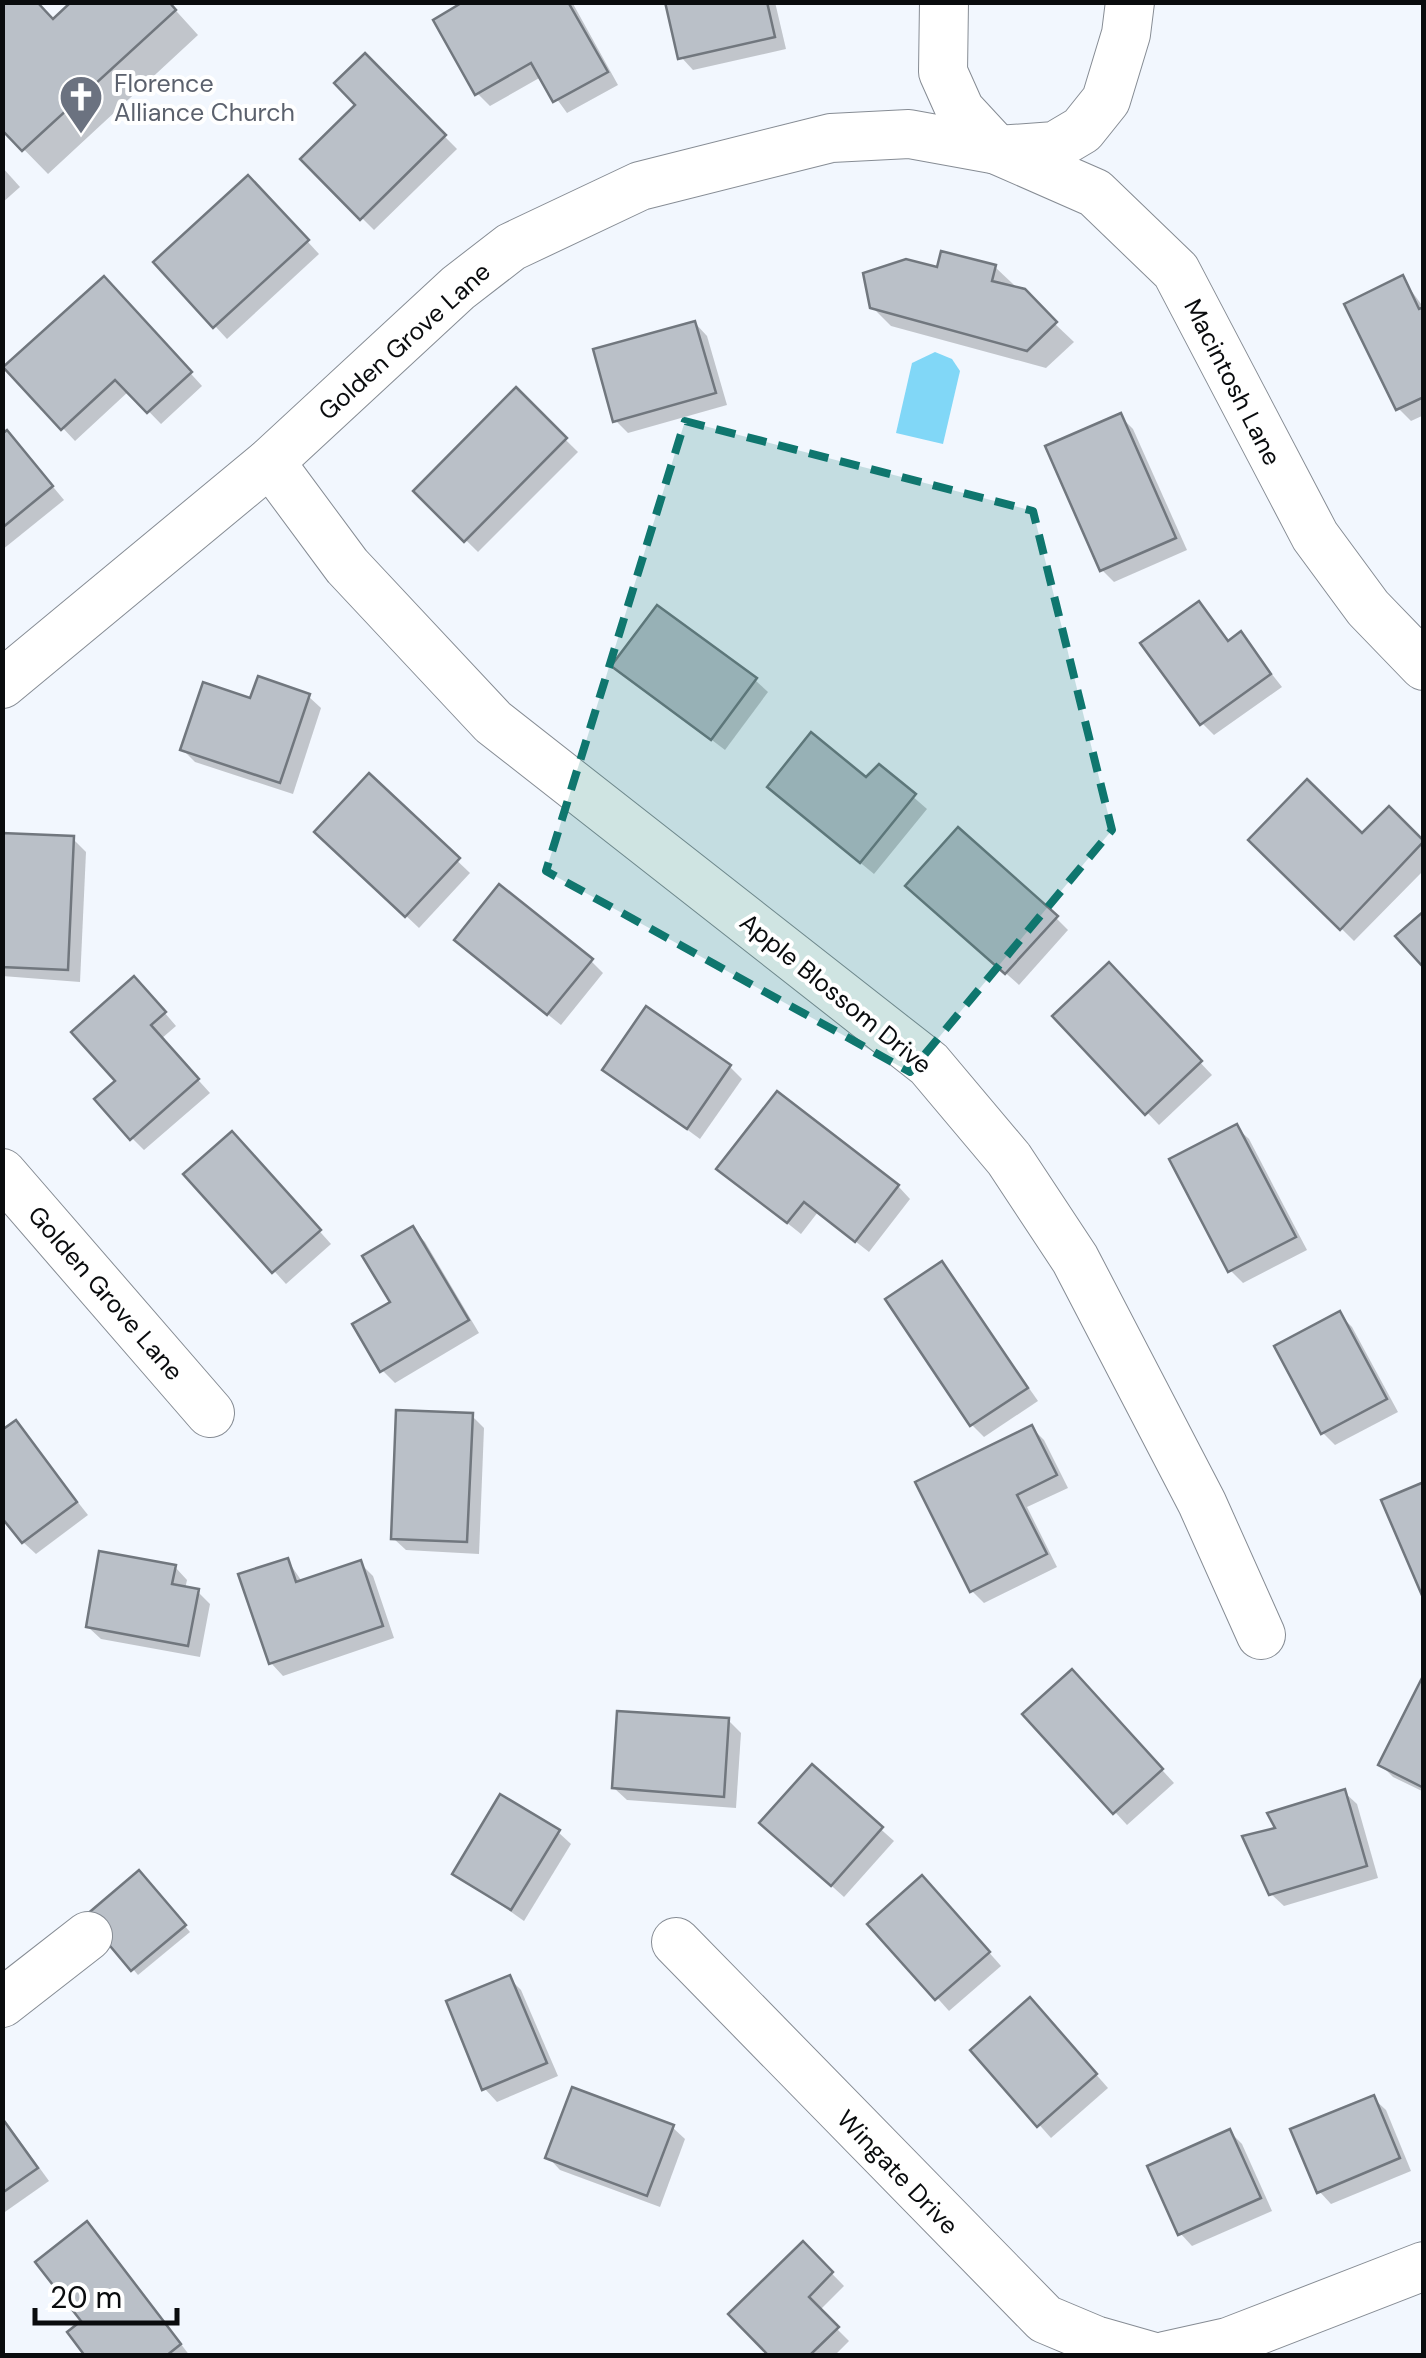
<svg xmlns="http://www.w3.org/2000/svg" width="1426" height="2358" viewBox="0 0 1426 2358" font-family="'DM Sans',sans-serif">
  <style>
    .water { fill: #81d7f7 }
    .shadow { fill: #0003 }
    .building { fill: #bac0c8; stroke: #71777e; stroke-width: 2.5 }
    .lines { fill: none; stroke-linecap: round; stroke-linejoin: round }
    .minor-casing { stroke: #868c94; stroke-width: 50 }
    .minor { stroke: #fff; stroke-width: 48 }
    .marked { fill: #0f766e; fill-opacity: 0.2; stroke: #0f766e; stroke-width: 8; stroke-dasharray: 20 12; stroke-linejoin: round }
    .labels { text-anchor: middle; stroke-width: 8; stroke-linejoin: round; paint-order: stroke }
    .worship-label { font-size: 25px; fill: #5b616d; stroke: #fff; text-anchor: start }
    .street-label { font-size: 25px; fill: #0a0c0e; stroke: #fff }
  </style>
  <rect width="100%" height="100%" fill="#f2f7fe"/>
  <polygon class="water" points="935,352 952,359 960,371 943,444 896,433 912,363"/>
  <g class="shadow">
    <polygon points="2,2 53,22 168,2 198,35 48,174 8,133 2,138"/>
    <polygon points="468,2 572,2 618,85 567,113 541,77 490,106 477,93"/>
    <polygon points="668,2 775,2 786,49 693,70 681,57"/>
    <polygon points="365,56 457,149 374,230 303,159 359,105"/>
    <polygon points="2,167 20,187 2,203"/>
    <polygon points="261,191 319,254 227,339 215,326"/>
    <polygon points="995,267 1074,342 1046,368 891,326 872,307 938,270"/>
    <polygon points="1402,278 1424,308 1424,415 1411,421 1399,409"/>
    <polygon points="116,291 202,386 161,424 129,391 75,441 7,368"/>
    <polygon points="695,323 707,336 727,405 628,433 615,420"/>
    <polygon points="516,391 578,452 478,552 416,491"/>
    <polygon points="1120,416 1133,429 1187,550 1114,582 1102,570"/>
    <polygon points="2,437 19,446 64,500 2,550"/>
    <polygon points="1199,604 1230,642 1241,635 1282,687 1214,735 1202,723"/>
    <polygon points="615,666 755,680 768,692 725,750"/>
    <polygon points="308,696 321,708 293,794 195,762 183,750 252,701"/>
    <polygon points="879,767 927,809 874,874 783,799 866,780"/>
    <polygon points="369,777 470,873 419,928 317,832"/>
    <polygon points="1389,810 1424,844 1424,870 1354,941 1252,840 1362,836"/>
    <polygon points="2,835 73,839 86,852 80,982 2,976"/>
    <polygon points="921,898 1056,918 1068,930 1019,985"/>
    <polygon points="470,952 591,961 603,973 561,1025"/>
    <polygon points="1109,966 1212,1075 1159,1125 1055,1016"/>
    <polygon points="147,992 176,1026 161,1039 210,1093 144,1150 132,1138 118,1081"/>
    <polygon points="730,1067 742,1079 700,1139 605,1069"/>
    <polygon points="1236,1127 1249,1139 1307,1250 1243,1283 1230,1270"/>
    <polygon points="244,1147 331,1244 286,1284 187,1175"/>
    <polygon points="719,1169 898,1186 910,1199 869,1252 818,1212 801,1234"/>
    <polygon points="413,1229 425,1242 479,1333 395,1383 382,1370"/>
    <polygon points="942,1264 1038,1401 984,1437 972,1425"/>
    <polygon points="1339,1314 1352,1327 1398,1412 1335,1445 1323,1433"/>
    <polygon points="472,1416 484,1428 479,1554 406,1550 393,1538"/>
    <polygon points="16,1424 88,1515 36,1554 23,1542"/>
    <polygon points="1032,1428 1044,1440 1068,1488 1027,1507 1057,1567 984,1603 972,1591"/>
    <polygon points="288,1561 303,1583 360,1563 373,1576 394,1638 283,1676 271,1663"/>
    <polygon points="175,1567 187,1580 185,1589 197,1591 210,1604 200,1657 101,1639 88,1627"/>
    <polygon points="1424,1680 1424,1792 1393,1777 1381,1765"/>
    <polygon points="1084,1685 1174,1783 1127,1825 1026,1715"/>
    <polygon points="728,1720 741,1733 736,1808 627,1800 614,1788"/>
    <polygon points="812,1768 894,1841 844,1897 775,1835"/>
    <polygon points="1344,1792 1357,1804 1378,1878 1284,1906 1271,1894 1279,1829"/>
    <polygon points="558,1832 571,1844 524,1921 455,1873"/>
    <polygon points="145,1879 190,1932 138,1975 133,1969"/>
    <polygon points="935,1891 1001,1966 949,2011 871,1924"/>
    <polygon points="509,1978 521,1990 558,2076 497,2102 485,2089 449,2003"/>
    <polygon points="1042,2013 1108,2088 1051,2138 973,2050"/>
    <polygon points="1373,2098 1386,2110 1411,2171 1331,2204 1319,2191"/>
    <polygon points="2,2116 49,2181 2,2214"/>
    <polygon points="672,2127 685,2139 660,2207 560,2170 548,2157"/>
    <polygon points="1230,2132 1242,2144 1272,2211 1192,2246 1180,2233"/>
    <polygon points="87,2225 100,2237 190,2356 88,2356 84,2322"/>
    <polygon points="803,2244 844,2286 819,2311 849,2341 834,2356 772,2356"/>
  </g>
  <g class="building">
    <polygon points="2,2 37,2 53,19 71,2 169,2 176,10 22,151 2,130"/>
    <polygon points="463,2 568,2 608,72 553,102 531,63 475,95 433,20"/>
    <polygon points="665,2 767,2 775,37 678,59"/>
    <polygon points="365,53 446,135 360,220 300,159 355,105 334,83"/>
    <polygon points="248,175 309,240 213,328 153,262"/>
    <polygon points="941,251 996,265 992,281 1025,289 1057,322 1027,351 870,308 863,273 906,259 937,267"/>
    <polygon points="1403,275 1419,309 1424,307 1424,397 1396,410 1344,304"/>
    <polygon points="104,276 192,372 147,413 115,380 61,430 3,367"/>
    <polygon points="695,321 716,393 613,422 593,349"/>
    <polygon points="516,387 567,438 464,542 413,491"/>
    <polygon points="1121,413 1176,538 1100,571 1045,446"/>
    <polygon points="7,430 53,486 2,528 2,434"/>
    <polygon points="1199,601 1228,641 1241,631 1271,674 1200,725 1140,643"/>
    <polygon points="657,605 757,678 711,740 611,666"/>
    <polygon points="258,676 310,694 280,783 180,750 203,682 250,698"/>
    <polygon points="811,732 866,777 879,764 916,794 860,863 767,787"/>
    <polygon points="369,773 460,858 405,917 314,832"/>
    <polygon points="1307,779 1362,833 1389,806 1424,841 1340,930 1248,840"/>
    <polygon points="958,827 1058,916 1005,974 905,886"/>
    <polygon points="2,833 74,836 68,970 2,967"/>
    <polygon points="499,884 593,959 547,1015 454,940"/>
    <polygon points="1424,911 1424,968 1395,936"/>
    <polygon points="1109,962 1202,1061 1145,1115 1052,1016"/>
    <polygon points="134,976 166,1012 151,1025 199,1079 130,1140 94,1099 115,1081 71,1032"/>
    <polygon points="646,1006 731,1065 687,1129 602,1070"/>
    <polygon points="777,1091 899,1185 855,1242 804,1202 787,1223 716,1169"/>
    <polygon points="1237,1124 1296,1237 1228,1272 1169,1159"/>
    <polygon points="232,1131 321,1230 272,1273 183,1174"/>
    <polygon points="413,1226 469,1320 380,1372 352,1324 390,1302 362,1256"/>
    <polygon points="942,1261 1028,1388 970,1426 885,1299"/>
    <polygon points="1340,1311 1387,1399 1321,1434 1274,1346"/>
    <polygon points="396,1410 473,1413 467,1542 391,1539"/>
    <polygon points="16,1420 77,1502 22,1543 2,1518 2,1430"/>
    <polygon points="1032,1425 1057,1475 1017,1495 1047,1554 970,1592 915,1482"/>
    <polygon points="1424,1482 1424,1600 1381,1500"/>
    <polygon points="99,1551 176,1565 172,1584 199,1589 188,1646 86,1627"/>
    <polygon points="288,1558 296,1582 361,1560 383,1626 269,1664 238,1574"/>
    <polygon points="1072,1669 1163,1769 1113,1814 1022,1714"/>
    <polygon points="1424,1674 1424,1788 1378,1765"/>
    <polygon points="617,1711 729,1718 724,1797 612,1788"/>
    <polygon points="812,1764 883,1827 831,1886 759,1823"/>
    <polygon points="1345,1789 1367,1866 1269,1895 1242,1836 1275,1828 1267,1813"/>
    <polygon points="500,1794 560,1830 511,1910 452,1874"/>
    <polygon points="139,1870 186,1925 131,1971 85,1916"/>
    <polygon points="922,1875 990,1952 935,2000 867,1924"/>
    <polygon points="510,1975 547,2063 482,2090 446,2001"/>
    <polygon points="1030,1997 1097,2074 1037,2127 970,2050"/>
    <polygon points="572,2087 674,2125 647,2196 545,2158"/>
    <polygon points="1374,2095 1400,2158 1317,2193 1290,2129"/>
    <polygon points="2,2118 38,2168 2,2193"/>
    <polygon points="1230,2129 1261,2198 1178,2235 1147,2166"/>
    <polygon points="87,2221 181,2344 166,2356 85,2356 67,2332 81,2321 35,2262"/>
    <polygon points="803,2241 833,2272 809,2297 839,2327 809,2356 769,2356 728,2314"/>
  </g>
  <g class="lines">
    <defs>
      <g id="minor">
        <polyline points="944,2 943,72 960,110 997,150 1095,193 1176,271 1315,536 1368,608 1424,666"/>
        <polyline points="270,462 347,566 493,722 929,1064 1009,1159 1075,1259 1202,1503 1261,1635"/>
        <polyline points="2,684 270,462 458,288 511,247 640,186 831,138 909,134 997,150 1055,146 1082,130 1106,100 1126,34 1130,2"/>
        <polyline points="2,1173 210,1413"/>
        <polyline points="676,1942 1045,2319 1095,2340 1151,2356"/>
        <polyline points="2,2003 88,1936"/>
        <polyline points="1165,2356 1228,2342 1424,2266"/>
      </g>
    </defs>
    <use href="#minor" class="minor-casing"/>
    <use href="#minor" class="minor"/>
  </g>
  <path class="marked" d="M685,421L1033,511L1112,830L910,1072L546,871Z"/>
  <defs>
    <symbol id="church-pin" viewBox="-11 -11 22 30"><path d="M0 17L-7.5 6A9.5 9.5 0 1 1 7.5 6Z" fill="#6b7280" stroke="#fff"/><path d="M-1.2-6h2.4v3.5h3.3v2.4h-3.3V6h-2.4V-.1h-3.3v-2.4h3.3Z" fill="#fff"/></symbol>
  </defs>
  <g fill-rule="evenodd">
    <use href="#church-pin" x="56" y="72" width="50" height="68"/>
  </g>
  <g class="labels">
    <g class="worship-label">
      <text x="114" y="92">Florence<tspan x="114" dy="29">Alliance Church</tspan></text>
    </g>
    <g class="street-label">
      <text transform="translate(404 341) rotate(-42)" y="9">Golden Grove Lane</text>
      <text transform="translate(1233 382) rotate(63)" y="9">Macintosh Lane</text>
      <text transform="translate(836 993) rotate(39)" y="9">Apple Blossom Drive</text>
      <text transform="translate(106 1293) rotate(49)" y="9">Golden Grove Lane</text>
      <text transform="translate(898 2172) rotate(46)" y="9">Wingate Drive</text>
    </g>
  </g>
  <rect width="1426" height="2358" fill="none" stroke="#0a0c0e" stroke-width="10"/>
  <path d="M35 2308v15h142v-15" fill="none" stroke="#0a0c0e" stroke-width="5"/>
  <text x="50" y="2308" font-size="30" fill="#0a0c0e" stroke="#ffffff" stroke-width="8" paint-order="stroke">20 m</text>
</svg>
